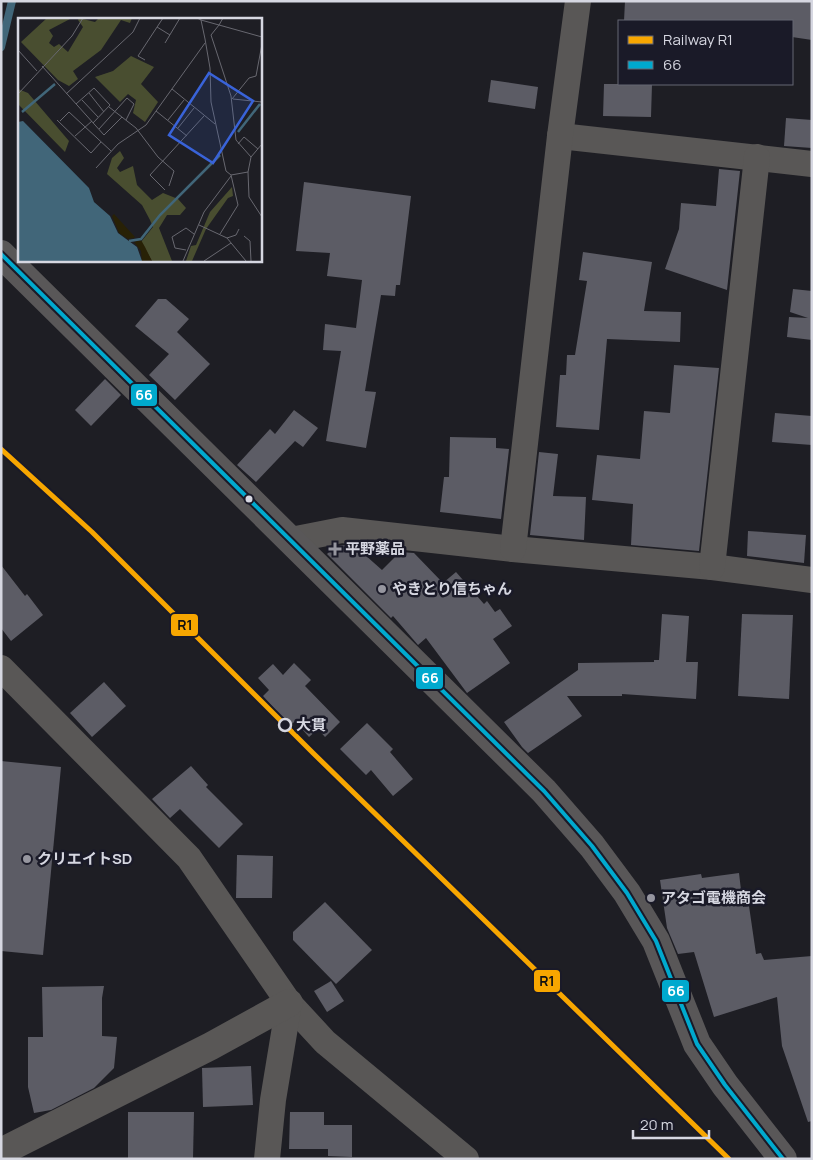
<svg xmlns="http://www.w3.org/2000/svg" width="813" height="1160" viewBox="0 0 813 1160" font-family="Manrope,'Noto Sans JP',sans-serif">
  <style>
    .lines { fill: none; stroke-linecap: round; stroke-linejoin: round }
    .stream { stroke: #416679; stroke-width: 8 }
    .building { fill: #5c5c65 }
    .minor { stroke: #595756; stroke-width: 26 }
    .tertiary { stroke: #595756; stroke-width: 28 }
    .trunk { stroke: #595758; stroke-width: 28 }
    .bus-1-casing { stroke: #1a1a28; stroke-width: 8 }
    .bus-1 { stroke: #00a9ce; stroke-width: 4 }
    .rail-1-casing { stroke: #1a1a28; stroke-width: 9 }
    .rail-1 { stroke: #f7a600; stroke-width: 5 }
    .bus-dot { fill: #d6d7e1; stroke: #1a1a28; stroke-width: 2 }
    .poi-dot { fill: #96969f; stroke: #1a1a28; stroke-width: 2 }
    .stop-dot { fill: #1a1a28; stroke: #d6d7e1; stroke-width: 2.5 }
    .labels { text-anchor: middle; stroke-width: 5; stroke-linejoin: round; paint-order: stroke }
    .poi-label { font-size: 15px; font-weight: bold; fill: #d6d7e1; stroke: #1a1a28; text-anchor: start }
    .stop-label { font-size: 15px; font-weight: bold; fill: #d6d7e1; stroke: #1a1a28; text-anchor: start }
    .inset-river { fill: none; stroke: #416679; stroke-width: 2.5 }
    .inset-road { fill: none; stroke: #686870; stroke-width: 1 }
    .view { fill: #3963d9; fill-opacity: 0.15; stroke: #3963d9; stroke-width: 2.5 }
    .inset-edge { fill: none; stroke: #d6d7e1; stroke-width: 2.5 }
    .line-badge { stroke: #1a1a28; stroke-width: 2 }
    .badge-label { font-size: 14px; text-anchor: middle; font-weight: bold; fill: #fff }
    .pale-badge-label { font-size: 14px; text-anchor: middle; font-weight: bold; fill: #111 }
  </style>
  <rect width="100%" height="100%" fill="#1e1e24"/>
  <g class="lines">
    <polyline class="stream" points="1,47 12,1"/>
  </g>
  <g class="building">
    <polygon points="625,1 812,1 812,40 792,37 792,21 624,21"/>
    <polygon points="491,80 538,87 535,109 488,102"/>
    <polygon points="604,84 652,84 651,117 603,116"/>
    <polygon points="786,118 812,120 812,148 784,146"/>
    <polygon points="719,169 740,171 727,290 665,269 679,229 681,203 716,206"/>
    <polygon points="304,182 411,196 400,285 396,285 395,296 381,295 365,391 376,392 366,448 326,441 341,351 323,350 325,324 356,328 362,280 327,276 330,253 296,251"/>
    <polygon points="583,252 652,262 644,311 681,312 680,342 607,339 599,430 556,427 560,375 566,375 567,355 575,355 587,281 579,280"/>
    <polygon points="793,289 812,291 812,340 787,337 789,317 808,318 790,312"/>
    <polygon points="158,299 166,299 189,319 177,332 210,364 175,400 149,375 169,354 135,326"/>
    <polygon points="674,365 719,368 699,551 631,545 633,504 592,500 597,455 640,459 644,411 670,413"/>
    <polygon points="105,379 121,395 91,426 75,410"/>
    <polygon points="294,410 318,428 303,447 295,441 256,482 237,465 270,429 275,434"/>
    <polygon points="775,413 812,416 812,445 772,442"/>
    <polygon points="450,437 496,438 496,448 509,449 501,519 440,512 444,477 449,477"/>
    <polygon points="539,452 558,454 553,496 586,497 584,540 530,535"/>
    <polygon points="748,531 806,535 804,563 747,556"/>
    <polygon points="343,545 356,547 382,570 400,552 414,553 443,583 456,572 484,604 487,601 495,612 500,609 512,626 493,639 510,663 467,693 426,638 418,645 393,616 391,618 327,554 334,547"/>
    <polygon points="1,565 25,596 27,594 43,615 11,641 1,628"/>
    <polygon points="662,614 689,616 686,662 698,662 696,699 622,694 622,696 567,696 582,716 528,753 522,747 504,722 578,670 578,663 654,662 654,660 659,660"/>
    <polygon points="742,614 793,615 789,699 738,696"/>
    <polygon points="294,663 311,680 305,686 340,722 325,737 318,729 309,737 295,721 290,726 263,696 269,690 258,678 273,664 283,675"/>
    <polygon points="104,682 126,706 92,737 70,713"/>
    <polygon points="367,723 393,749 390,752 413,779 393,796 371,770 366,775 340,749"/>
    <polygon points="1,761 61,767 43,955 1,951"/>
    <polygon points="191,766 208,785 206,787 243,824 219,848 180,809 170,818 152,799"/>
    <polygon points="237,855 273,856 272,898 236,898"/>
    <polygon points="739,873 743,907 749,906 756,954 761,953 764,960 812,956 812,1121 808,1122 782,1046 777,997 714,1017 694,952 678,954 667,928 660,880 701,874 702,878"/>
    <polygon points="325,902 372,950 336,984 293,940 293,932"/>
    <polygon points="331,981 344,1001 327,1012 314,991"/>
    <polygon points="104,986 102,998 102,1036 117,1037 114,1068 94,1088 51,1110 34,1113 28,1087 28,1037 43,1037 42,987"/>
    <polygon points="251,1066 253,1105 203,1107 202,1068"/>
    <polygon points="128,1112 194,1112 193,1159 128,1159"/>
    <polygon points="290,1112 324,1112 324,1125 352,1125 352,1157 328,1156 328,1149 289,1149"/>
  </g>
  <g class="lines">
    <g class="minor">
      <polyline points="560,136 812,164"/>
      <polyline points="291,540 342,530 513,549 712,567 812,580"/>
      <polyline points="513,549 560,136 578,1"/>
      <polyline points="712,567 757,157"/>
      <polyline points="1,668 189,858 289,1003 325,1042 466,1159"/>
      <polyline points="267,1159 273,1100 289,1003"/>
    </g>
    <polyline class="tertiary" points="1,1152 211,1046 289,1003"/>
    <polyline class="trunk" points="1,254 544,791 592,846 627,893 656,941 697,1044 725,1085 783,1159"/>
    <defs>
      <polyline id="bus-1" points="1,254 544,791 592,846 627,893 656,941 697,1044 725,1085 783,1159"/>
    </defs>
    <use href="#bus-1" class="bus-1-casing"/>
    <use href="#bus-1" class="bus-1"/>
    <defs>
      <polyline id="rail-1" points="1,449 92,532 313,753 729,1159"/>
    </defs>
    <use href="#rail-1" class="rail-1-casing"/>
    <use href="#rail-1" class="rail-1"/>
  </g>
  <circle class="bus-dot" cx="249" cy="499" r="4.5"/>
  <g class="poi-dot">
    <path d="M332.5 541.5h5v5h5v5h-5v5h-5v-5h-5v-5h5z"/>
    <circle cx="382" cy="589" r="5"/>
    <circle cx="27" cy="859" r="5"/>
    <circle cx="651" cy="898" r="5"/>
  </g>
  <circle class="stop-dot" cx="285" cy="725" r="6"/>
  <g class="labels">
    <g class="poi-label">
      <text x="345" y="554">平野薬品</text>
      <text x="392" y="594">やきとり信ちゃん</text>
      <text x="37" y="864">クリエイトSD</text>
      <text x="661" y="903">アタゴ電機商会</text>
    </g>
    <g class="stop-label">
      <text x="296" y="730">大貫</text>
    </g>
  </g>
  <g transform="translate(18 18)">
    <rect width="244" height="244" fill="#1e1e24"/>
    <path d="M29,0L52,1L31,12L35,18L31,25L36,29L41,26L50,34L65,9L60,2L61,0L77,4L81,0H114L112,5L103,2L83,32L55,53L60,61L51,68L40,62L3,24ZM113,38L136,49L123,66L140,84L127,104L115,95L118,82L110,76L102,84L77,59L95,53ZM0,71L10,75L51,123L47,134L0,86ZM102,133L106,140L99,150L102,154L115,148L119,167L134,182L145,175L160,181L168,190L162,197H149L141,210L154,243H134L123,224L135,209L132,202L124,187L89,156L94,140ZM214,169L215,178L210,180L188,211L174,243H168L173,228L178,227L192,194Z" fill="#494e30"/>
    <path d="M96,196L117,219L116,220L110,221L101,215L94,198ZM123,222L127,229L134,243H124L123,233L116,224Z" fill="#282106"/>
    <path d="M5,103L71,170L76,184L92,198L100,215L119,229L124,243H0V104Z" fill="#416679"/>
    <path class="inset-river" d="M4,94L37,66M220,114L242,86M111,223L123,221L142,197L202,137"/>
    <path class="inset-road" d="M179,0L183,2L187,21L192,50L193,84L208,153L213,157L230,154L231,179L244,199M183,2L201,7L205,0M139,9L152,17M147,25L162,0M0,32L19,53M127,42L120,38L145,0M24,48L86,117L104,99M238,58L244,26M154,71L197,106M71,75L86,94M0,76L54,18L65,0M48,76L115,14L122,0M214,81L231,60L238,58M215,81L244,84M64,82L80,99M58,86L76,70L92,87L75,105M91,89L118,110L140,139L156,153L151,168M138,93L169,118M39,102L73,135L83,124M150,102L166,82M42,103L51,94L93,133M160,110L176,90M81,111L109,80L116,86L108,102M57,118L74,103M220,126L226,119L240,131M233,139L244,126M78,150L100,126L128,107L187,25M230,154L233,139L218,122L213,78L193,17L201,7L244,19M147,172L132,157L186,98M181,207L209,220L228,243M202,216L220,187L213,157M226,218L232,223L233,243M209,220L218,217L221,211M168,232L157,230L154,219L168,210L176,216M165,243L186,194L213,158M186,243L213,225"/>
    <path class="view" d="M191,55L235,83L195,145L151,117Z"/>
    <rect width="244" height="244" class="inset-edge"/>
  </g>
  <g class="line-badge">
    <rect x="130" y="383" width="28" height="24" rx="5" fill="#00a9ce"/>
    <rect x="170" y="613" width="29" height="24" rx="5" fill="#f7a600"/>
    <rect x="415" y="666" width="29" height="24" rx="5" fill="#00a9ce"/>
    <rect x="533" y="969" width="28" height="24" rx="5" fill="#f7a600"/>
    <rect x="661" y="979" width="29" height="24" rx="5" fill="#00a9ce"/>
  </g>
  <g class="badge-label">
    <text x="144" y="400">66</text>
    <text x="430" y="683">66</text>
    <text x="676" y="996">66</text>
  </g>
  <g class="pale-badge-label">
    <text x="185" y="630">R1</text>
    <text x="547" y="986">R1</text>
  </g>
  <rect width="813" height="1160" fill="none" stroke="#d6d7e1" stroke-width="5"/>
  <rect x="618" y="20" width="175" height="65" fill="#1a1a28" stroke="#656672"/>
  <rect x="628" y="36" width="25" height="8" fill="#f7a600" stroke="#656672"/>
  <text x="663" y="45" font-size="15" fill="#d6d7e1">Railway R1</text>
  <rect x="628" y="61" width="25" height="8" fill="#00a9ce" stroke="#656672"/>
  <text x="663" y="70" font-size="15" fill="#d6d7e1">66</text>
  <path d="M633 1130v8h76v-8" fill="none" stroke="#d6d7e1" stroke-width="2.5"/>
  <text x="640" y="1130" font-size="15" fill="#d6d7e1" stroke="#1a1a28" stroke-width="4" paint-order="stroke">20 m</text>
</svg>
